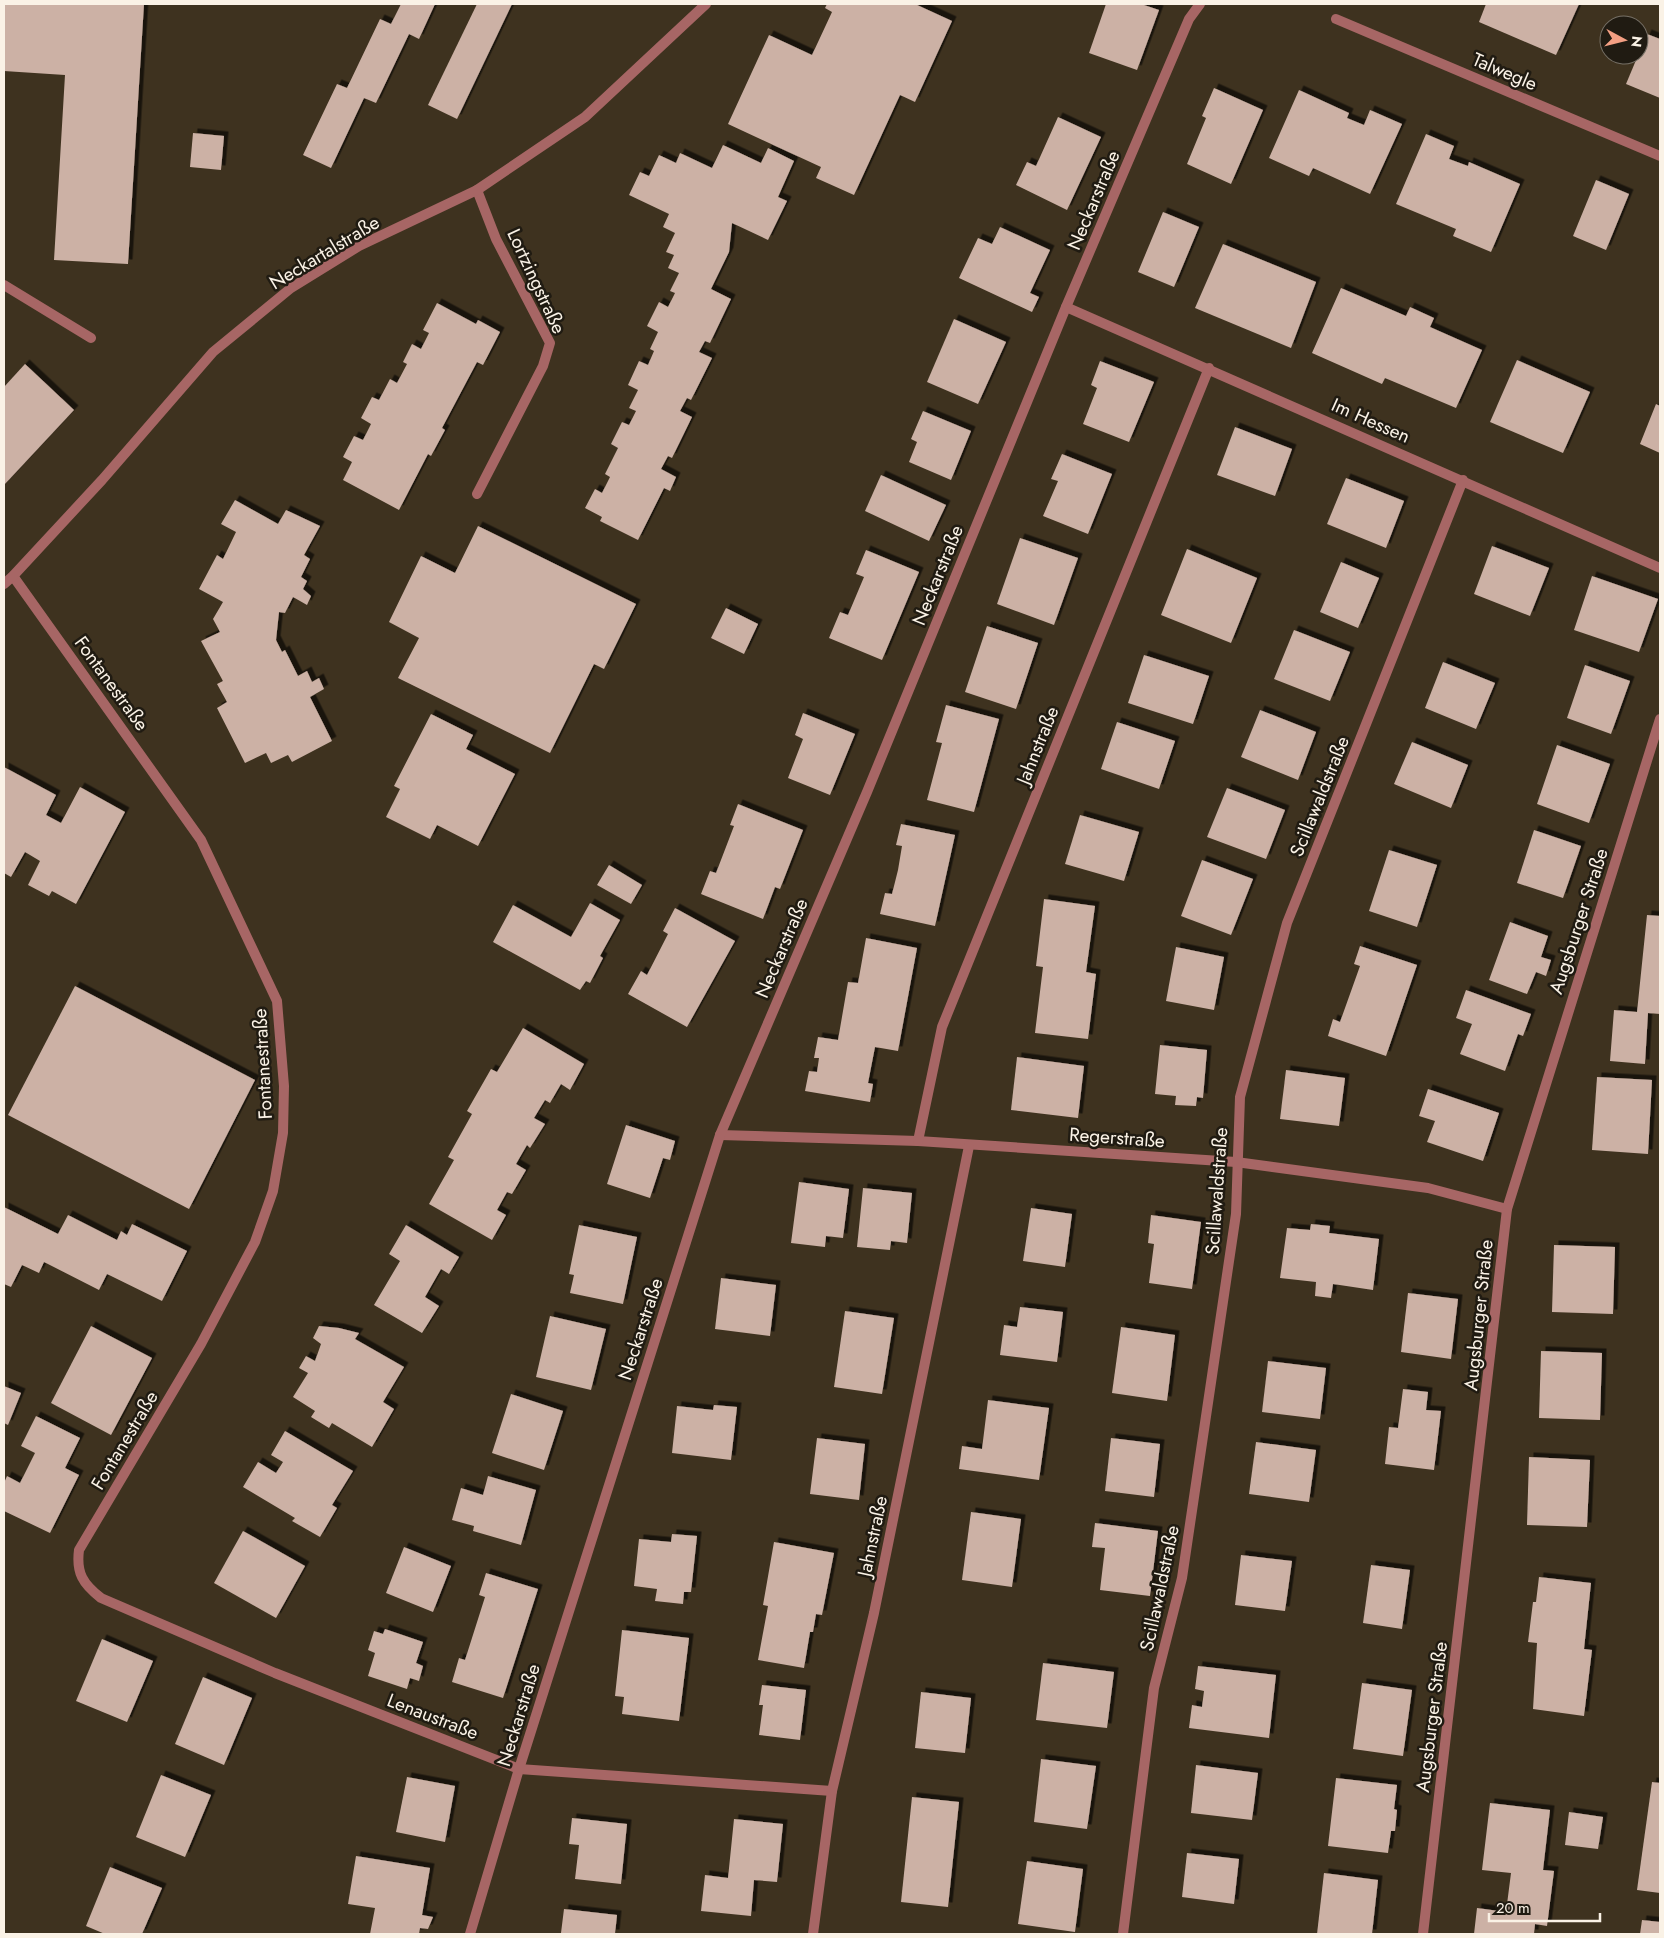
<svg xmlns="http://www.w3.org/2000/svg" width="1664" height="1938" viewBox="0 0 1664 1938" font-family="Jost,sans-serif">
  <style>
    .building { fill: #ccb1a5; filter: url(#shadow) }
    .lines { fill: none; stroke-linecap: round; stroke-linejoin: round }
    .minor { stroke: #a76665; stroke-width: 10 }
    .labels { text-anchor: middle; stroke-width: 5; stroke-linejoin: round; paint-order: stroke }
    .street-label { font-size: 19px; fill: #faf2e6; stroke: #201b12 }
  </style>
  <defs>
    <filter id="shadow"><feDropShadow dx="4.5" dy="-4.5" stdDeviation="0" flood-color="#0009"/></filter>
  </defs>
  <rect width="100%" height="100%" fill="#3e321f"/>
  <g class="building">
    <polygon points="4,4 144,4 128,264 54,260 65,75 4,71"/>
    <polygon points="401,4 435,4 419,39 409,34 376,103 364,98 331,168 303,155 337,84 347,88 380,19 391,24"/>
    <polygon points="477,4 512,4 457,119 428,105"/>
    <polygon points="827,4 915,4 952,21 915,102 900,95 854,195 816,178 821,167 728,124 769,35 812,55 832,12 825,8"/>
    <polygon points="1106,4 1141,4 1159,10 1137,70 1089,53"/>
    <polygon points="1486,4 1579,4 1556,55 1479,22"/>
    <polygon points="1647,34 1660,39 1660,98 1626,84"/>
    <polygon points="1214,88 1263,110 1231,184 1187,164 1206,118 1202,116"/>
    <polygon points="1299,90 1349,113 1347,118 1364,125 1370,110 1402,124 1370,194 1313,168 1309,176 1269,158"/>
    <polygon points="1058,117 1101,137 1067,210 1016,185 1027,162 1036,166"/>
    <polygon points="193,133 224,136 221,170 190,167"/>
    <polygon points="1426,134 1454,146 1449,159 1468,166 1469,162 1520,184 1491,252 1453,236 1456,229 1396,204"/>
    <polygon points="723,145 761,163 768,148 794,161 778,197 787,201 768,240 732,223 729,252 711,289 731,299 710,343 705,341 699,352 712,358 691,400 687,398 680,411 692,417 672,458 668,456 661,469 676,477 670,491 664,488 638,540 600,521 602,517 585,508 595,489 602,493 610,477 605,474 618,448 611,444 622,422 629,425 636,411 629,408 638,390 628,385 639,361 648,365 654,351 650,349 658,332 647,326 659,302 668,307 675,293 670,291 679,273 668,268 674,255 666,252 675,233 663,227 669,214 629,195 640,172 649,176 659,155 676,163 680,153 712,168"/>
    <polygon points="1596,180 1629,194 1606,250 1573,236"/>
    <polygon points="1163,212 1199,227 1174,287 1138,272"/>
    <polygon points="1000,227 1050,250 1030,293 1039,297 1032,312 959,278 978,238 992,244"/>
    <polygon points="1223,244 1316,282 1291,348 1195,308"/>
    <polygon points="1341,288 1406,316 1410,307 1434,318 1430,327 1482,350 1456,408 1385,378 1382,384 1312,353"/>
    <polygon points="437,303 476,324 478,320 500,332 483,365 477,362 442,428 445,430 431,456 428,454 399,510 343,480 352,462 343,457 354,436 363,440 371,424 361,418 372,397 379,400 390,379 397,383 407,364 403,362 412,344 421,349 429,333 423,330"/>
    <polygon points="954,319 1006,342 978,404 927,382"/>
    <polygon points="1517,360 1590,392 1563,453 1490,422"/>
    <polygon points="1100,361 1154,382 1129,442 1083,424 1097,388 1091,385"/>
    <polygon points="25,364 74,410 4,485 4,387"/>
    <polygon points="1656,404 1660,406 1660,453 1640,444"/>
    <polygon points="923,411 971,431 951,480 909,462 917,442 911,439"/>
    <polygon points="1235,427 1292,449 1275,496 1217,475"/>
    <polygon points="1062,454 1112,474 1088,534 1043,516 1058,481 1051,479"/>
    <polygon points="881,475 946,505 929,541 865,511"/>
    <polygon points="1346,478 1404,501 1386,548 1327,524"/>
    <polygon points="235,500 278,524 286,510 320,526 304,555 310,559 301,577 307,581 303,589 311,596 307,605 293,597 285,613 279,612 276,640 282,652 285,650 298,676 307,671 312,682 319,678 324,689 310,697 332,741 292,762 288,755 271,763 266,753 245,763 217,708 227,702 217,684 223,681 201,641 220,632 213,619 223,602 199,589 217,555 223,559 236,532 221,524"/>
    <polygon points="478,526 636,604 604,669 594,664 550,753 398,678 419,638 389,622 421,556 455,573"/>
    <polygon points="1020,538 1078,558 1054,625 997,604"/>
    <polygon points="1492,546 1549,568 1530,616 1474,594"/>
    <polygon points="1187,549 1257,578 1231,643 1161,615"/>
    <polygon points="866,550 919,572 882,660 829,638 840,612 848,615 864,577 856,574"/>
    <polygon points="1341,562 1379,578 1358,628 1320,612"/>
    <polygon points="1592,576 1658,599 1639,652 1574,630"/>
    <polygon points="726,608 758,624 744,654 711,638"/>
    <polygon points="987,626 1038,643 1016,709 965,692"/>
    <polygon points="1294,630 1350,652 1330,701 1274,679"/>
    <polygon points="1144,655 1209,676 1193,724 1128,703"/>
    <polygon points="1443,662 1495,683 1476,729 1425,708"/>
    <polygon points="1585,665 1630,681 1611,734 1567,718"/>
    <polygon points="946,705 999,719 974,812 927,800 942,743 936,742"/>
    <polygon points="1260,710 1316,732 1298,780 1241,757"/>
    <polygon points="803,713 855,734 830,795 788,778 803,739 795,735"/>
    <polygon points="431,714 473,735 466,749 515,774 478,846 437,825 430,839 386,817 400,789 394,786"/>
    <polygon points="1117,722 1175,741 1159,789 1101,769"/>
    <polygon points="1412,742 1468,765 1451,808 1394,784"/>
    <polygon points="1557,745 1610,764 1589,823 1537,804"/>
    <polygon points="4,767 56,795 46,815 61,823 80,787 125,812 76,904 52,891 49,896 28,885 40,861 25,852 11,877 4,873"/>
    <polygon points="1227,788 1285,810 1266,859 1207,837"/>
    <polygon points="738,804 803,830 780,889 775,887 763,919 701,894 710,871 716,873 734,826 730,825"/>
    <polygon points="1080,815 1139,832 1124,881 1065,864"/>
    <polygon points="901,824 955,835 935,926 880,914 885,893 892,894 898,870 902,846 896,845"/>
    <polygon points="1534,830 1581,846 1563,898 1517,883"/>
    <polygon points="1389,850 1437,865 1417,927 1369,911"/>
    <polygon points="1202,860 1253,879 1231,935 1181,916"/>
    <polygon points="609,865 642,885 631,904 597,885"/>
    <polygon points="1044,899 1095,906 1086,972 1096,974 1088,1039 1035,1033 1043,967 1036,966"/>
    <polygon points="590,903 620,920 600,956 603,958 590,983 586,981 580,990 493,942 513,905 571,937"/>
    <polygon points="675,908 735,941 687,1027 628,994 641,971 647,975 668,934 663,931"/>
    <polygon points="1647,915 1660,916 1660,1014 1648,1013 1645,1064 1610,1061 1614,1010 1637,1012"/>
    <polygon points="1510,922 1548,936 1541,957 1551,960 1546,976 1536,972 1527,994 1489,980"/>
    <polygon points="866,938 917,948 898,1051 875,1047 868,1083 873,1084 870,1102 805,1091 809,1071 817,1072 819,1058 814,1058 818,1037 838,1040 848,982 858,983"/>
    <polygon points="1360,946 1417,965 1386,1056 1328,1036 1333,1019 1340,1022 1360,966 1354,964"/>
    <polygon points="1176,947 1224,957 1214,1010 1166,1001"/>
    <polygon points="75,986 255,1080 189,1209 8,1115"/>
    <polygon points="1466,990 1531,1014 1523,1036 1518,1034 1505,1071 1460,1054 1472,1024 1456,1018"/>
    <polygon points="523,1028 584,1064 570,1090 561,1084 550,1103 545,1100 534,1118 545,1124 530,1148 527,1145 516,1164 526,1170 512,1194 507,1192 497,1210 506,1215 492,1240 429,1204 454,1160 448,1157 472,1114 467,1111 491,1069 497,1072"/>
    <polygon points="1160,1045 1207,1050 1203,1098 1197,1097 1196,1106 1175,1105 1176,1096 1155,1094"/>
    <polygon points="1017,1057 1084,1066 1078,1118 1011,1110"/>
    <polygon points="1286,1070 1345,1078 1339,1126 1280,1119"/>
    <polygon points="1597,1077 1652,1080 1648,1154 1592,1150"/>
    <polygon points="1428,1089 1499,1113 1483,1161 1427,1142 1435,1121 1419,1116"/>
    <polygon points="626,1125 675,1141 670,1160 663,1158 650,1198 607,1184"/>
    <polygon points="799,1182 849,1189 843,1238 826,1236 825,1247 791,1243"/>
    <polygon points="863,1188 912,1193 907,1243 891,1241 890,1250 857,1247"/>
    <polygon points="4,1207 58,1234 68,1215 117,1240 121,1231 127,1235 132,1224 187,1251 162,1301 107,1274 99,1290 44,1262 39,1273 22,1265 11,1287 4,1284"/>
    <polygon points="1031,1208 1072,1214 1065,1267 1023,1261"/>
    <polygon points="1151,1215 1201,1222 1192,1289 1149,1283 1154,1244 1148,1243"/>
    <polygon points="1311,1224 1330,1226 1329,1233 1379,1239 1373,1290 1333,1284 1331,1298 1315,1296 1316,1282 1280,1278 1287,1228 1310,1230"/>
    <polygon points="406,1225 459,1257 449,1274 441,1269 425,1297 439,1306 422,1333 374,1305 400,1261 389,1254"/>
    <polygon points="579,1225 637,1237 623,1304 570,1293 574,1275 569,1274"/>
    <polygon points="1554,1245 1615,1247 1613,1314 1552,1312"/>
    <polygon points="721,1278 776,1285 770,1336 715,1329"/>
    <polygon points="1408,1293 1458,1299 1451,1359 1401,1352"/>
    <polygon points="1020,1307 1063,1312 1057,1362 1000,1355 1004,1325 1017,1327"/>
    <polygon points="845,1311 894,1318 882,1394 834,1387"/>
    <polygon points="550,1316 606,1329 591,1390 536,1377"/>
    <polygon points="91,1326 152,1358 111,1435 51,1403"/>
    <polygon points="319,1326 339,1328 359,1333 355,1339 404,1367 383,1402 394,1409 372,1447 332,1423 329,1428 311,1417 315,1411 293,1397 308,1373 299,1368 306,1356 315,1361 321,1344 313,1338"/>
    <polygon points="1121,1327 1175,1335 1167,1401 1112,1393"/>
    <polygon points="1541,1351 1602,1353 1600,1420 1539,1418"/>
    <polygon points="1268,1361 1326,1368 1320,1419 1262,1412"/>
    <polygon points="4,1386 21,1393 8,1425 4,1423"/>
    <polygon points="1403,1389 1428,1392 1426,1410 1441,1411 1434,1470 1385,1464 1389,1427 1398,1428"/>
    <polygon points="511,1394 563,1411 544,1470 492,1453"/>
    <polygon points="988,1400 1049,1408 1039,1480 959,1469 962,1446 982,1449"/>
    <polygon points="714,1405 737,1407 731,1460 672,1453 677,1406 713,1410"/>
    <polygon points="36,1416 80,1438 65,1468 79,1475 50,1533 4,1511 4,1483 7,1476 20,1483 35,1453 21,1446"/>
    <polygon points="285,1431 353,1471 332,1505 337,1508 320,1537 292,1521 295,1518 243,1487 258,1462 276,1473 283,1462 271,1455"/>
    <polygon points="817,1438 865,1444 859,1500 810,1494"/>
    <polygon points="1111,1438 1160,1444 1154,1497 1105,1491"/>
    <polygon points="1256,1442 1316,1450 1309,1502 1249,1494"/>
    <polygon points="1529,1457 1590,1460 1587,1527 1527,1525"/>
    <polygon points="488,1476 536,1490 521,1545 473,1531 474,1526 452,1520 461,1488 483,1495"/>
    <polygon points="971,1512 1021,1519 1012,1587 962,1580"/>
    <polygon points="1095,1523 1158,1531 1150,1596 1100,1590 1105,1548 1092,1547"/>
    <polygon points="243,1531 305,1566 276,1618 214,1583"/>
    <polygon points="672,1534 697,1536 691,1592 684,1592 683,1604 655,1601 657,1589 634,1586 639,1539 671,1542"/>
    <polygon points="774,1542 834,1553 822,1615 816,1614 813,1632 810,1632 804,1668 758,1660 768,1606 763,1605"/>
    <polygon points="404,1547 451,1566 433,1612 386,1593"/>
    <polygon points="1241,1555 1292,1561 1285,1611 1235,1605"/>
    <polygon points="1371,1565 1410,1570 1402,1629 1363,1623"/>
    <polygon points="486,1573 538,1589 503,1698 452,1682 459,1658 465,1660 485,1597 479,1595"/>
    <polygon points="1539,1577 1591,1583 1584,1649 1592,1650 1584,1716 1533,1709 1537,1643 1528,1642 1533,1602 1536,1602"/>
    <polygon points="385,1629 423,1642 416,1663 423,1666 419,1681 410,1678 407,1689 368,1676 375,1653 368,1650 374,1631 383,1634"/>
    <polygon points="622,1630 689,1638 679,1721 622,1714 624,1697 615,1696"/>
    <polygon points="102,1639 153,1661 127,1722 76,1701"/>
    <polygon points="1043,1663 1114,1672 1107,1728 1036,1720"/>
    <polygon points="1198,1666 1276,1675 1269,1738 1189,1728 1192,1705 1202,1707 1204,1691 1195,1689"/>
    <polygon points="203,1677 252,1698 224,1765 175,1744"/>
    <polygon points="1362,1683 1412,1690 1403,1756 1353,1749"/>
    <polygon points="762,1685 806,1690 800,1740 759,1735 763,1705 759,1705"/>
    <polygon points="921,1692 971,1698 965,1753 915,1748"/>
    <polygon points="1041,1759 1096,1766 1087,1829 1034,1822"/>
    <polygon points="1196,1765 1258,1773 1252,1820 1191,1813"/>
    <polygon points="161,1775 211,1795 185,1857 136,1837"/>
    <polygon points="407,1777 455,1786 445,1842 396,1832"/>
    <polygon points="1336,1778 1397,1785 1394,1809 1397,1810 1395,1831 1391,1831 1388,1853 1328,1846"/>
    <polygon points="1652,1782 1660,1783 1660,1893 1637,1890"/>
    <polygon points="912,1797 959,1802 948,1907 901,1902"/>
    <polygon points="1490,1803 1550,1810 1543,1870 1554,1871 1547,1926 1535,1924 1534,1934 1474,1934 1477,1908 1506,1912 1511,1873 1482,1870"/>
    <polygon points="1569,1812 1603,1817 1598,1849 1565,1845"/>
    <polygon points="572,1818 627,1824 621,1884 575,1879 579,1845 569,1844"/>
    <polygon points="734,1819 783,1824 777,1882 754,1880 751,1916 701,1911 705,1875 728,1878"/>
    <polygon points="1187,1853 1239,1859 1234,1904 1182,1897"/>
    <polygon points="356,1856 430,1868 422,1915 433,1917 428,1929 420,1928 419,1934 370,1934 375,1908 348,1904"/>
    <polygon points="1027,1861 1083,1869 1075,1932 1018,1924"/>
    <polygon points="110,1867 162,1888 142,1934 105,1934 86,1926"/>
    <polygon points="1324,1873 1378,1880 1372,1934 1317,1934"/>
    <polygon points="564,1909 617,1915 615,1934 561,1933"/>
    <polygon points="1642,1920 1660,1922 1660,1934 1640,1934"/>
  </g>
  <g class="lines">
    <g class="minor">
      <polyline points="1336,19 1660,156"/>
      <polyline points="4,285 91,338"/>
      <polyline points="1066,307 1660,568"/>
      <polyline points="477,494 543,366 550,343 496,239 477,190"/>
      <path d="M13,576L201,840L277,1001L284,1086L283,1133L273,1191L255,1242L201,1344L79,1550C76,1573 83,1584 101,1598L275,1673L519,1769L832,1791"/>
      <polyline points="4,584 13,576 102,480 213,352 291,288 359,246 477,190 585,117 706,4"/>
      <polyline points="720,1135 918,1141 1236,1162 1428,1188 1507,1209"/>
      <polyline points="918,1141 942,1027 1209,368"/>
      <polyline points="470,1934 519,1769 720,1135 867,792 1066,307 1189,19 1200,4"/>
      <polyline points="813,1934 832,1791 874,1613 969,1146"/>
      <polyline points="1123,1934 1154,1688 1182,1578 1236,1214 1240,1097 1287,923 1463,480"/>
      <polyline points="1423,1934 1507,1209 1660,719"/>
    </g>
  </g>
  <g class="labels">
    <g class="street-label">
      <text transform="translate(1505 71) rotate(23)" y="7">Talwegle</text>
      <text transform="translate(1093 200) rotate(-67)" y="7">Neckarstraße</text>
      <text transform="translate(324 252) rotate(-31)" y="7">Neckartalstraße</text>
      <text transform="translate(537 281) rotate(65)" y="7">Lortzingstraße</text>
      <text transform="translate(1371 420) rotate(24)" y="7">Im Hessen</text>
      <text transform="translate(937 575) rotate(-68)" y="7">Neckarstraße</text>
      <text transform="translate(112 683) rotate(54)" y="7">Fontanestraße</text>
      <text transform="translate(1037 745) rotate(-68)" y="7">Jahnstraße</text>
      <text transform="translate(1319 796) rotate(-68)" y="7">Scillawaldstraße</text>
      <text transform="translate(1578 921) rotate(-72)" y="7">Augsburger Straße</text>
      <text transform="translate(781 948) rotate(-67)" y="7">Neckarstraße</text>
      <text transform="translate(262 1064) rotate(-93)" y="7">Fontanestraße</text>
      <text transform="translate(1117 1137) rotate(4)" y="7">Regerstraße</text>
      <text transform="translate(1216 1191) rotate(-86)" y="7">Scillawaldstraße</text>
      <text transform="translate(1478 1315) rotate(-84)" y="7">Augsburger Straße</text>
      <text transform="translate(640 1329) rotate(-72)" y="7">Neckarstraße</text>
      <text transform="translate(124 1440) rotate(-59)" y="7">Fontanestraße</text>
      <text transform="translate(872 1536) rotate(-78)" y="7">Jahnstraße</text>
      <text transform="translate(1159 1588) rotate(-78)" y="7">Scillawaldstraße</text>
      <text transform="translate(518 1715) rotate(-73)" y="7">Neckarstraße</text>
      <text transform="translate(433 1716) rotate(21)" y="7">Lenaustraße</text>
      <text transform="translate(1431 1717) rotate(-83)" y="7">Augsburger Straße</text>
    </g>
  </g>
  <rect width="1664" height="1938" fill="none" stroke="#faf2e6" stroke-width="10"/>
  <g transform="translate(1624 40) rotate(97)"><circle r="24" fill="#201b12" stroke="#777167"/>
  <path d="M0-4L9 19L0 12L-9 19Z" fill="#f39f83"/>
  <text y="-8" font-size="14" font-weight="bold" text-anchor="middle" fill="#faf2e6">N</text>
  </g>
  <path d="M1489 1913v8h111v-8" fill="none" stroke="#faf2e6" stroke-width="2.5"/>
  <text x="1496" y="1913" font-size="15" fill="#faf2e6" stroke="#201b12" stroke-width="4" paint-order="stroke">20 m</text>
</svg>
